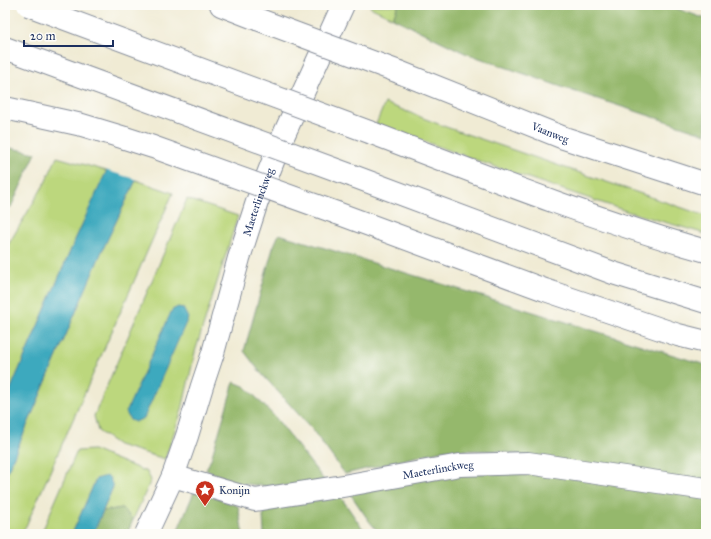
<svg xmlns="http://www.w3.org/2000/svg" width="711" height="539" viewBox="0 0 711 539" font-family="'IM FELL Great Primer',serif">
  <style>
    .green { fill: #bcd77d; stroke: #6c836e }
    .forest { fill: #95b86c; stroke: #587465 }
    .water { fill: #3ea9be; stroke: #2c6c8e }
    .pier { fill: #f0ebd4 }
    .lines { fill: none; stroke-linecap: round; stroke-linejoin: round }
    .minor-casing { stroke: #868d99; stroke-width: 24 }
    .tertiary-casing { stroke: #868d99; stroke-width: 24 }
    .motorway-casing { stroke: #868d99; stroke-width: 24 }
    .minor { stroke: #fff; stroke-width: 22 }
    .tertiary { stroke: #fff; stroke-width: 22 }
    .motorway { stroke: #fff; stroke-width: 22 }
    .motorway-bridge-casing { stroke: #868d99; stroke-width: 24; stroke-linecap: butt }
    .motorway-bridge { stroke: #fff; stroke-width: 22 }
    .labels { text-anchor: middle; stroke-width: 3; stroke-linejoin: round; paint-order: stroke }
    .street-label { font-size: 11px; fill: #1b2f5e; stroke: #fdfcf7 }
    .poi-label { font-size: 11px; fill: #1b2f5e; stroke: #fdfcf7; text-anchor: start }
  </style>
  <rect width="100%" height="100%" fill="#fdfcf7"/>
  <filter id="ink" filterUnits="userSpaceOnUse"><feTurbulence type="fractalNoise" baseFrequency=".025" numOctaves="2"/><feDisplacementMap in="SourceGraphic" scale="8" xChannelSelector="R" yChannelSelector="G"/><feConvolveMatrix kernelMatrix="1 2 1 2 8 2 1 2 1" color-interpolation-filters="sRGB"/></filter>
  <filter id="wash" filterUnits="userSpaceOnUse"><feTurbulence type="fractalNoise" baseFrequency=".012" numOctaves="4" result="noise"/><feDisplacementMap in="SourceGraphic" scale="16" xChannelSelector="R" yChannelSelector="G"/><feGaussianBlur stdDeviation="0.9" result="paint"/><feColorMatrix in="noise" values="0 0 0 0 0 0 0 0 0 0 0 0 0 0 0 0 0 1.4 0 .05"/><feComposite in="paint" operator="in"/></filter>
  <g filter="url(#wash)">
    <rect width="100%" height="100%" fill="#f0ebd4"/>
    <g class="green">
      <polygon points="371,5 398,5 393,18 370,7"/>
      <polygon points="385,103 446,127 706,216 706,234 626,211 490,165 376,124"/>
      <polygon points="57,157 107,171 75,240 5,402 5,250 45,183"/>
      <polygon points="136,180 173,193 26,526 20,534 5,534 5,477 102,251"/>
      <polygon points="187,199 238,216 195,352 182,410 165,459 118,445 98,431 94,416"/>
      <polygon points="93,450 147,472 151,480 133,520 122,508 103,511 113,487 96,480 72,534 41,534 77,451"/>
    </g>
    <g class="forest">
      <polygon points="398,5 667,5 706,19 706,134 573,91 465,53 393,18"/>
      <polygon points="5,147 36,153 11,207 5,207"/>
      <polygon points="279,234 706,365 706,481 593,469 499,451 444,450 345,474 311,428 260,372 244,351 273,248"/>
      <polygon points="234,382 246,387 275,417 324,480 303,485 265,486 237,483 206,470 211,459"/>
      <polygon points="499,471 555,475 706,498 706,534 380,534 369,521 349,492 401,481"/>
      <polygon points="195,490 238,506 243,534 176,534"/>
      <polygon points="340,496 360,525 368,534 264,534 263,516 266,510"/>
      <polygon points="122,508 133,520 127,534 93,534 103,511"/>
    </g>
    <g class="water">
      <polygon points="182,5 213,5 136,180 102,251 5,477 5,402 75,240"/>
      <polygon points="178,307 183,308 188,318 144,418 135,422 130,420 126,412 172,310"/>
      <polygon points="107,476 110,478 113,487 93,534 72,534 96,479"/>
    </g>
    <polygon class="pier" points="180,5 215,5 138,180 105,170"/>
  </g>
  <g filter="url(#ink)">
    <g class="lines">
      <defs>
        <g id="minor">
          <path id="s1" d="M173,476L255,500L343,486L460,465L528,463L706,489"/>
        </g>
        <g id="tertiary">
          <path id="s2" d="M146,534L173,476L187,436L202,386L213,353L239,258L257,202L281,141L343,5"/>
        </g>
        <g id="motorway">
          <polyline points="221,5 257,19"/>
          <path id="s3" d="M399,72L564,138L706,184"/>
          <polyline points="5,108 82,125 125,138"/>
          <path d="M372,133C482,175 593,219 706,251"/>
          <polyline points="353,176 613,273 706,302"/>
          <polyline points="337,213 545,290 678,335 706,342"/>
        </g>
      </defs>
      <use href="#minor" class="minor-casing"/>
      <use href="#tertiary" class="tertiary-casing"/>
      <use href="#motorway" class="motorway-casing"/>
      <use href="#minor" class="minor"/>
      <use href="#tertiary" class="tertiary"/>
      <use href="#motorway" class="motorway"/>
      <defs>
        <g id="motorway-bridge">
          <polyline points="28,5 372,133"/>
          <polyline points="257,19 399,72"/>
          <polyline points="5,48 353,176"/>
          <polyline points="125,138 153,147 337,213"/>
        </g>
      </defs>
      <use href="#motorway-bridge" class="motorway-bridge-casing"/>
      <use href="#motorway-bridge" class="motorway-bridge"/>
    </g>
  </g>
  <defs>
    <symbol id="sight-pin" viewBox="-11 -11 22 30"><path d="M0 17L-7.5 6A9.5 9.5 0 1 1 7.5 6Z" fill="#c8321e" stroke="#fdfcf7"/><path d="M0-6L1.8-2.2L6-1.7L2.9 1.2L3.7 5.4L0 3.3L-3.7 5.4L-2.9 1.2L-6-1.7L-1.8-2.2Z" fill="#fff"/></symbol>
  </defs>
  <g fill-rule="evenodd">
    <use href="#sight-pin" x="194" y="479" width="22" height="30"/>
  </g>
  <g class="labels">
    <g class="street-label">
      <text dy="4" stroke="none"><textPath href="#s3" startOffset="163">Vaanweg</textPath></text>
      <text dy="4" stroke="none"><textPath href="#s2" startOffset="351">Maeterlinckweg</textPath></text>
      <text dy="4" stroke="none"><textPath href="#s1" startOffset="271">Maeterlinckweg</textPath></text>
    </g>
    <g class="poi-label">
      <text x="219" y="494">Konijn</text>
    </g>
  </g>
  <rect width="711" height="539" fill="none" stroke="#fdfcf7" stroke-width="20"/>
  <path d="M24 40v6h89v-6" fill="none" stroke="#1b2f5e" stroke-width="2"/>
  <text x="30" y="40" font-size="12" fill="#1b2f5e" stroke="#fdfcf7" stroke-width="3" paint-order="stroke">20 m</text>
</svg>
